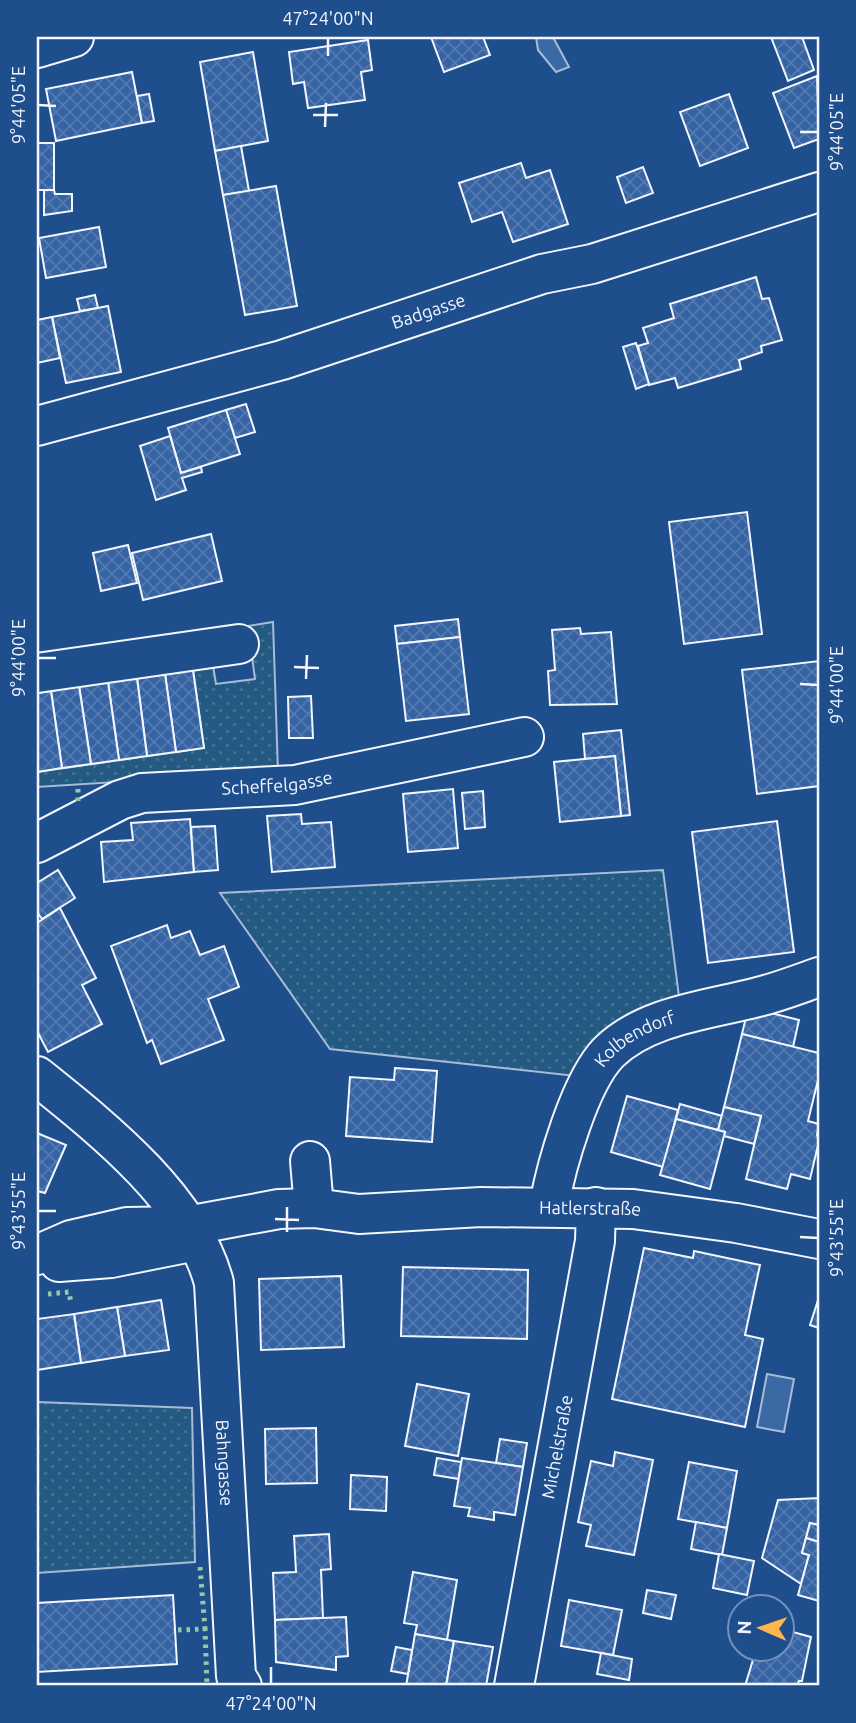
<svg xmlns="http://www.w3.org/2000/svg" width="856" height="1723" viewBox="0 0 856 1723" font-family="Ubuntu,sans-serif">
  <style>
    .green { fill: url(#green-dots); stroke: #a8bbd7; stroke-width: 2 }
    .water { fill: #3b69a3; stroke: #a8bbd7; stroke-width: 2 }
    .building { fill: url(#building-cross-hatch); stroke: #f2f6ff; stroke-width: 2 }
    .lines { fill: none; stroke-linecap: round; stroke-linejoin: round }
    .minor-casing { stroke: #f2f6ff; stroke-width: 42 }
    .minor { stroke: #1f4e8c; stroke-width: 38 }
    .hedge { stroke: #97c8a6; stroke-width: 5; stroke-dasharray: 3.5 5; stroke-linecap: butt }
    .ticks { fill: none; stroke: #f2f6ff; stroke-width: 2.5 }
    .labels { text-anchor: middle; stroke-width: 5; stroke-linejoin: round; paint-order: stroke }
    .street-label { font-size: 18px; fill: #f2f6ff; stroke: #1f4e8c }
    .neatline { fill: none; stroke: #f2f6ff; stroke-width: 2.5 }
    .ticks-label { font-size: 18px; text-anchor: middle; fill: #f2f6ff }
  </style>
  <defs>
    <pattern id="green-dots" width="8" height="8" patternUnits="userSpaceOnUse" patternTransform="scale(1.75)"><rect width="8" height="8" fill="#245a82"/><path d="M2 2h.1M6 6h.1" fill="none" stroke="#447295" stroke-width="1.8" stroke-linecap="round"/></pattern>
    <pattern id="building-cross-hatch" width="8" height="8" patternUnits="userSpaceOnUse" patternTransform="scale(1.75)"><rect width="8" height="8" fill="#3563a3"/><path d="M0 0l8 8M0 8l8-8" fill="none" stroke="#537ab1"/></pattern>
  </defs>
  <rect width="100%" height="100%" fill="#1f4e8c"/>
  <g class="green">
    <polygon points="273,622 278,772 37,787 37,772 204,748 193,670 213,666 216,684 255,679 248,626"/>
    <polygon points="663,870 680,1005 576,1076 330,1049 220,893"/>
    <polygon points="37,1402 192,1408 195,1562 37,1573"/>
  </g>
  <g class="water">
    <polygon points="536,37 553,37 569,67 556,72 538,50"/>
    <polygon points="767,1374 794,1379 784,1432 757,1427"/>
  </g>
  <g class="building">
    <polygon points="431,37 483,37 490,55 444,72"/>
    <polygon points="771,37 802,37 814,70 788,81"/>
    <polygon points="368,40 372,70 361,72 365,100 308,108 304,82 293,84 289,52"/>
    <polygon points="253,52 268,141 215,151 200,62"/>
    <polygon points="132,72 142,123 56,141 46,89"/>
    <polygon points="817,76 819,139 794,148 773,93"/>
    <polygon points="149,94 154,121 142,123 137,96"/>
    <polygon points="729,94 748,148 700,166 680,112"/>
    <rect x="37" y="143" width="17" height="47"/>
    <polygon points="241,146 249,191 223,195 215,151"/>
    <polygon points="521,163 526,178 550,170 568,224 513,242 502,212 472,222 459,183"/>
    <polygon points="643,167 653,193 626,203 617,177"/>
    <polygon points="276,186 297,306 245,315 223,195"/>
    <polygon points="44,190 54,190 55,194 72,194 72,211 44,215"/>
    <polygon points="99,227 106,267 46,278 39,238"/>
    <polygon points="756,277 762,299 769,298 782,340 761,346 762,352 739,360 741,369 678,388 675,378 649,385 638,346 648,343 643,328 674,318 670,304"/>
    <polygon points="95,295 98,308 80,311 77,299"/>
    <polygon points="108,306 121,372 66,383 52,317"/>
    <polygon points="52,317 60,358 37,363 37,320"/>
    <polygon points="636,343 649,384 636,389 623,347"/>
    <polygon points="246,404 255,432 235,438 226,410"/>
    <polygon points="226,410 240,454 181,473 168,428"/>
    <polygon points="170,436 181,473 201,467 202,472 182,478 186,490 156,500 140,446"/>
    <polygon points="747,512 762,634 684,644 669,522"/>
    <polygon points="211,534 222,581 143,600 132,553"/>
    <polygon points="128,545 137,583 101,591 93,553"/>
    <polygon points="458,619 460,637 397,644 395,626"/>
    <polygon points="580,628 581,634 611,632 617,704 550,705 548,671 555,670 552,630"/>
    <polygon points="460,637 469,714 406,721 397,644"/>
    <polygon points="819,661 819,786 757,794 742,670"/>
    <polygon points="193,670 204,748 176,752 165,674"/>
    <polygon points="165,674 176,752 147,756 137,678"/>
    <polygon points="137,678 147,756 119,760 108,682"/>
    <polygon points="108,682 119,760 91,764 79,686"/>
    <polygon points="79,686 91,764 62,768 51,691"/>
    <polygon points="51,691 62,768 37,772 37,693"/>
    <polygon points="311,696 313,738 289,738 288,697"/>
    <polygon points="621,730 630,815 621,816 615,756 585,759 583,734"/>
    <polygon points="615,756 621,816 560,822 554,762"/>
    <polygon points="453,789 458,848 408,852 403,794"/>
    <polygon points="483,791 485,827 465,829 462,793"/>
    <polygon points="301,814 302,824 331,822 335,867 272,872 267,816"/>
    <polygon points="190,819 194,872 104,882 101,842 133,840 131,823"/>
    <polygon points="777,821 794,952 708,963 692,832"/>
    <polygon points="215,826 218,870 194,872 191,827"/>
    <polygon points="58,870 75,898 42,919 37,912 37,883"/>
    <polygon points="60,908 96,978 82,985 102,1024 48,1052 37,1031 37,923"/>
    <polygon points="167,925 171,938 190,931 200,955 224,946 239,987 208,999 224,1040 161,1064 152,1040 147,1043 111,946"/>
    <polygon points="759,1010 799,1020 793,1047 742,1034 747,1013"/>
    <polygon points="742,1034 819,1053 819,1076 808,1121 819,1124 817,1135 819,1141 810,1179 791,1174 787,1189 746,1179 761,1116 724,1107"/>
    <polygon points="395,1068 437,1071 432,1142 346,1136 350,1077 394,1080"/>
    <polygon points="627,1096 678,1110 663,1167 611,1152"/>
    <polygon points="680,1104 722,1116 718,1130 676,1119"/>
    <polygon points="724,1107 761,1116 754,1144 724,1136 725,1132 718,1130"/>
    <polygon points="676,1119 725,1132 710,1189 660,1175"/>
    <polygon points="37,1133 66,1145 45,1193 37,1191"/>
    <polygon points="644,1248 693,1258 694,1251 760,1265 745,1335 763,1339 745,1427 612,1399"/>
    <polygon points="403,1267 528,1270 527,1339 401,1336"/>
    <polygon points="341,1276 344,1347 261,1350 259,1279"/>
    <polygon points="819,1297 819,1328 810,1325"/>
    <polygon points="161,1300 169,1350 125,1356 117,1307"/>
    <polygon points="117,1307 125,1356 81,1363 74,1314"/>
    <polygon points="74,1314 81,1363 37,1370 37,1319"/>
    <polygon points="417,1384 469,1394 458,1456 405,1446"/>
    <polygon points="316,1428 317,1483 266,1484 265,1429"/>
    <polygon points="500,1439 527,1443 523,1467 496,1463"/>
    <polygon points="615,1452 653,1460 634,1555 586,1546 591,1525 578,1522 591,1461 613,1466"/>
    <polygon points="437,1458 461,1462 459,1479 434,1475"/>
    <polygon points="462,1458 523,1467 515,1515 494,1512 494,1520 468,1516 470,1508 454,1506"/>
    <polygon points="689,1462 737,1471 727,1528 678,1519"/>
    <polygon points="351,1475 387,1477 386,1511 350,1509"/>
    <polygon points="819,1498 818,1525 810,1523 802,1553 809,1555 801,1584 762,1558 778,1500"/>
    <polygon points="819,1519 819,1542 806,1538 810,1523 818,1525"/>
    <polygon points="696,1522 727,1528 722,1555 691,1549"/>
    <polygon points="329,1534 331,1569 321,1570 323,1618 275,1620 273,1573 296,1572 294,1536"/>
    <polygon points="806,1538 819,1542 819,1601 798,1595 809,1555 802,1553"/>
    <polygon points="719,1554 754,1561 747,1595 713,1588"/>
    <polygon points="413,1572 457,1580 447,1640 415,1634 417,1625 404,1623"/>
    <polygon points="647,1590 676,1595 671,1619 643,1613"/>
    <polygon points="173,1595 177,1664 37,1672 37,1603"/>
    <polygon points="569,1600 622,1610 613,1655 561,1646"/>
    <polygon points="346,1617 348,1656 336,1657 336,1670 276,1662 275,1620"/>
    <polygon points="782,1629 811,1637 802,1681 799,1681 797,1686 745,1686 756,1650 782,1650"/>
    <polygon points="415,1634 454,1641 446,1686 406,1686"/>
    <polygon points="454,1641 493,1647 486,1686 446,1686"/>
    <polygon points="396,1647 412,1650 408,1674 391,1671"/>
    <polygon points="601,1653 632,1659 629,1680 597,1674"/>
  </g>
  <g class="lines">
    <defs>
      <g id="minor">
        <polyline points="37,48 74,37"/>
        <path id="s1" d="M37,426L282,360L542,274L592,264L819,192"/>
        <polyline points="37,673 239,644"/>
        <path id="s2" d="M37,843L120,800L142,793L295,785L524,737"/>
        <path id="s3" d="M37,1076C103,1129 192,1199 214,1283L236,1676L242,1686"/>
        <polyline points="310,1161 314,1208"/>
        <path id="s4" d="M549,1206C556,1166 580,1081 609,1052C647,1015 709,1010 758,997C779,992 799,984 819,977"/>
        <path id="s5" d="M37,1255L71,1240L127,1227L187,1226L279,1209L314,1208L359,1214L481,1207L633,1209L736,1223L819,1239"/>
        <polyline points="59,1262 111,1258 186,1243"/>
        <path id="s6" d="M514,1686L595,1241L596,1207"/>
      </g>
    </defs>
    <use href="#minor" class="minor-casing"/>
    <use href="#minor" class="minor"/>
    <g class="hedge">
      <polyline points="78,789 78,806"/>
      <polyline points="48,1294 69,1292 71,1303"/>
      <polyline points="200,1567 205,1629"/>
      <polyline points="178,1630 205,1629 207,1686"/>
    </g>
  </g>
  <path class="ticks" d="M328,56V38M38,105L56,106M313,115H338M325,127L326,103M800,132H818M38,658H56M294,667L319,668M306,679L307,655M800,684L818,685M38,1211H56M275,1219L299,1220M287,1232V1207M800,1237L818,1238M271,1684V1667"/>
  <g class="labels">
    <g class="street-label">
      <text dy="6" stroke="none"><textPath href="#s1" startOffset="408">Badgasse</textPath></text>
      <text dy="6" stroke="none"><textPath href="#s2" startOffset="252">Scheffelgasse</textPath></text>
      <text dy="6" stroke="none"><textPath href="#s4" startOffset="196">Kolbendorf</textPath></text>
      <text dy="6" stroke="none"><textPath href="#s5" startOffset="560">Hatlerstraße</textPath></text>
      <text dy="6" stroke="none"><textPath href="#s6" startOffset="243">Michelstraße</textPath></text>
      <text dy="6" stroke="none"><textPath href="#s3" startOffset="457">Bahngasse</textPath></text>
    </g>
  </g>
  <rect width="856" height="1723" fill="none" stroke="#1f4e8c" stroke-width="77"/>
  <g transform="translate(761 1628) rotate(272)"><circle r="33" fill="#1f4e8c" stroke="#7391ba" stroke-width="2"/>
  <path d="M0-5L12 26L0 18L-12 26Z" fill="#ffb74d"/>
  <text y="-10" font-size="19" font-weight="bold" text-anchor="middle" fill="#f2f6ff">N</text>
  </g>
  <rect x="38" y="38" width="780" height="1646" class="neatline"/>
  <g class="ticks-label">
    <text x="328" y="25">47°24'00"N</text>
    <text transform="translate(19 105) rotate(-90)" y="6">9°44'05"E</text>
    <text transform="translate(837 132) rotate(-90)" y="6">9°44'05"E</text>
    <text transform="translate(19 658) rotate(-90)" y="6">9°44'00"E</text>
    <text transform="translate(837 685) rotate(-90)" y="6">9°44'00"E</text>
    <text transform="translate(19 1211) rotate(-90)" y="6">9°43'55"E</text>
    <text transform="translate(837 1238) rotate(-90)" y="6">9°43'55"E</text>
    <text x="271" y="1710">47°24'00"N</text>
  </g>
</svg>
